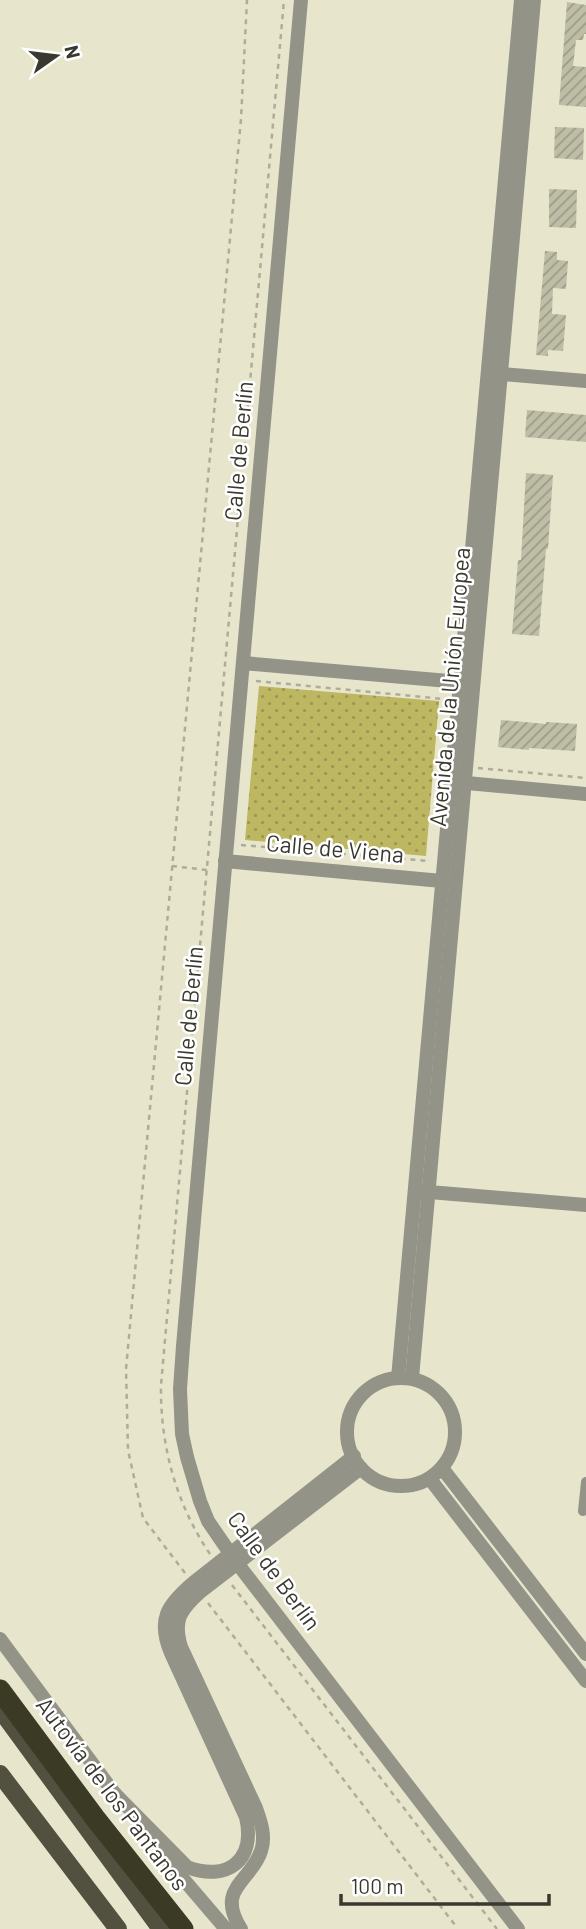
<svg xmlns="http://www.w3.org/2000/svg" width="586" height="1929" viewBox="0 0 586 1929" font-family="Barlow,sans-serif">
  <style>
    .park { fill: url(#park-dots) }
    .building { fill: url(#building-hatch) }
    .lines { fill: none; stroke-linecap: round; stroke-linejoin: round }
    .path { stroke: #aead98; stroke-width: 2.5; stroke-dasharray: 5 5; stroke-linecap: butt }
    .pedestrian { stroke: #939388; stroke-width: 10 }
    .minor { stroke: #939388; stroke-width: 14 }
    .tertiary { stroke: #939388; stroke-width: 14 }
    .primary { stroke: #52513f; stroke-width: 18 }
    .motorway { stroke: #3b3a25; stroke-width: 21 }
    .labels { text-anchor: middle; stroke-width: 5; stroke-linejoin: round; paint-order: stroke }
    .street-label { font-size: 23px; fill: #3a3930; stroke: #fff }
  </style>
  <defs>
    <pattern id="park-dots" width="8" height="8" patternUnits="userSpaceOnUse" patternTransform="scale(1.75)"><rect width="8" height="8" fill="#beb762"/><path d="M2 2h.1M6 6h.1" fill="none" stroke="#9b9651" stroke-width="1.8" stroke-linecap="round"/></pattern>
    <pattern id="building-hatch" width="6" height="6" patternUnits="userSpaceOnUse" patternTransform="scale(1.75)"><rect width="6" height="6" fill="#bebda5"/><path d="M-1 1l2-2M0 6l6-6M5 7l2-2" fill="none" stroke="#9b9b87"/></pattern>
  </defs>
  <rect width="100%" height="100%" fill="#e7e6cc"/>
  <polygon class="park" points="259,686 439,701 426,856 245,840"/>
  <g class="building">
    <polygon points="567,2 586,5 586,34 584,34 583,40 576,40 573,66 586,67 586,107 559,105"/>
    <polygon points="555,127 584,128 583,160 554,158"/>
    <polygon points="549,189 577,190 576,228 549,227"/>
    <polygon points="545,251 557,252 557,260 568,261 566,289 553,288 552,314 566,315 563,351 548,350 548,356 536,355"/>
    <polygon points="527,410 586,415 586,442 525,437"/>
    <polygon points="526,473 553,475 548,549 546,549 539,636 512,634 518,560 521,560"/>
    <polygon points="501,720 546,724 546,722 577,724 575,751 529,748 529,750 498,747"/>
  </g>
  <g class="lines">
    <g class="path">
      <polyline points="256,681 444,699"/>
      <polyline points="478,768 586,778"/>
      <polyline points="241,845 429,861"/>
      <polyline points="172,866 207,870"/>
      <path d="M210,1554C176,1504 160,1445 161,1385L284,0"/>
      <polyline points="185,1573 143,1518 128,1450 126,1369 241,119 247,0"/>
      <polyline points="232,1585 497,1929"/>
      <polyline points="208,1603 455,1925 455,1929"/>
    </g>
    <polyline class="pedestrian" points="583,1511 586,1482"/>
    <g class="minor">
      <polyline points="301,0 183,1346 180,1389 182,1434 187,1457 200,1501 208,1521 234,1559 518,1929"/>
      <polyline points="489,373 586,381"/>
      <polyline points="243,663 460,682"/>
      <polyline points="456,782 586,794"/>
      <polyline points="225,861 442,881"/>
      <polyline points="417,1191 586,1205"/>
      <polyline points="0,1639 120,1801"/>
      <path d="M115,1794L187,1867C227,1882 256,1861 246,1817L171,1653C157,1620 167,1605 193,1583L354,1456"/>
      <polyline points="161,1853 226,1929"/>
      <path d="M241,1929C215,1888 251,1882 261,1851C266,1837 261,1822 256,1808L181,1647C173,1620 180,1610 200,1592L361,1468"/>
    </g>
    <g class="tertiary">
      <circle cx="401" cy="1432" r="54"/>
      <polyline points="398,1378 521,0"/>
      <polyline points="412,1378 534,0"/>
      <polyline points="442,1468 586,1654"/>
      <polyline points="430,1479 586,1681"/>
    </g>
    <g class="primary">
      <polyline points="0,1709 161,1929"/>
      <polyline points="0,1774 118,1929"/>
    </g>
    <polyline class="motorway" points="0,1690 95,1818 183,1929"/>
  </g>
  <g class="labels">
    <g class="street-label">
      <text transform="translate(239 451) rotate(-85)" y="8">Calle de Berlín</text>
      <text transform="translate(450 687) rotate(-85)" y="8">Avenida de la Unión Europea</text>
      <text transform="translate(335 849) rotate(5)" y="8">Calle de Viena</text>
      <text transform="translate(189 1016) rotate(-85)" y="8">Calle de Berlín</text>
      <text transform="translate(274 1571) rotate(54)" y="8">Calle de Berlín</text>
      <text transform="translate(112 1794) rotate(53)" y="8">Autovía de los Pantanos</text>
    </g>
  </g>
  <g transform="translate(56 56) rotate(76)" stroke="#ffffff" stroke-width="5" paint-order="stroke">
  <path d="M0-5L12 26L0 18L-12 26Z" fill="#3a3930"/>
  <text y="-10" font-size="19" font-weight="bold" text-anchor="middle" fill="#3a3930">N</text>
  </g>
  <path d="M341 1894v10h208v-10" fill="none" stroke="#3a3930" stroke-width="3.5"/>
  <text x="351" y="1894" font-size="21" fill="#3a3930" stroke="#ffffff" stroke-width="5" paint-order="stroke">100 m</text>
</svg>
